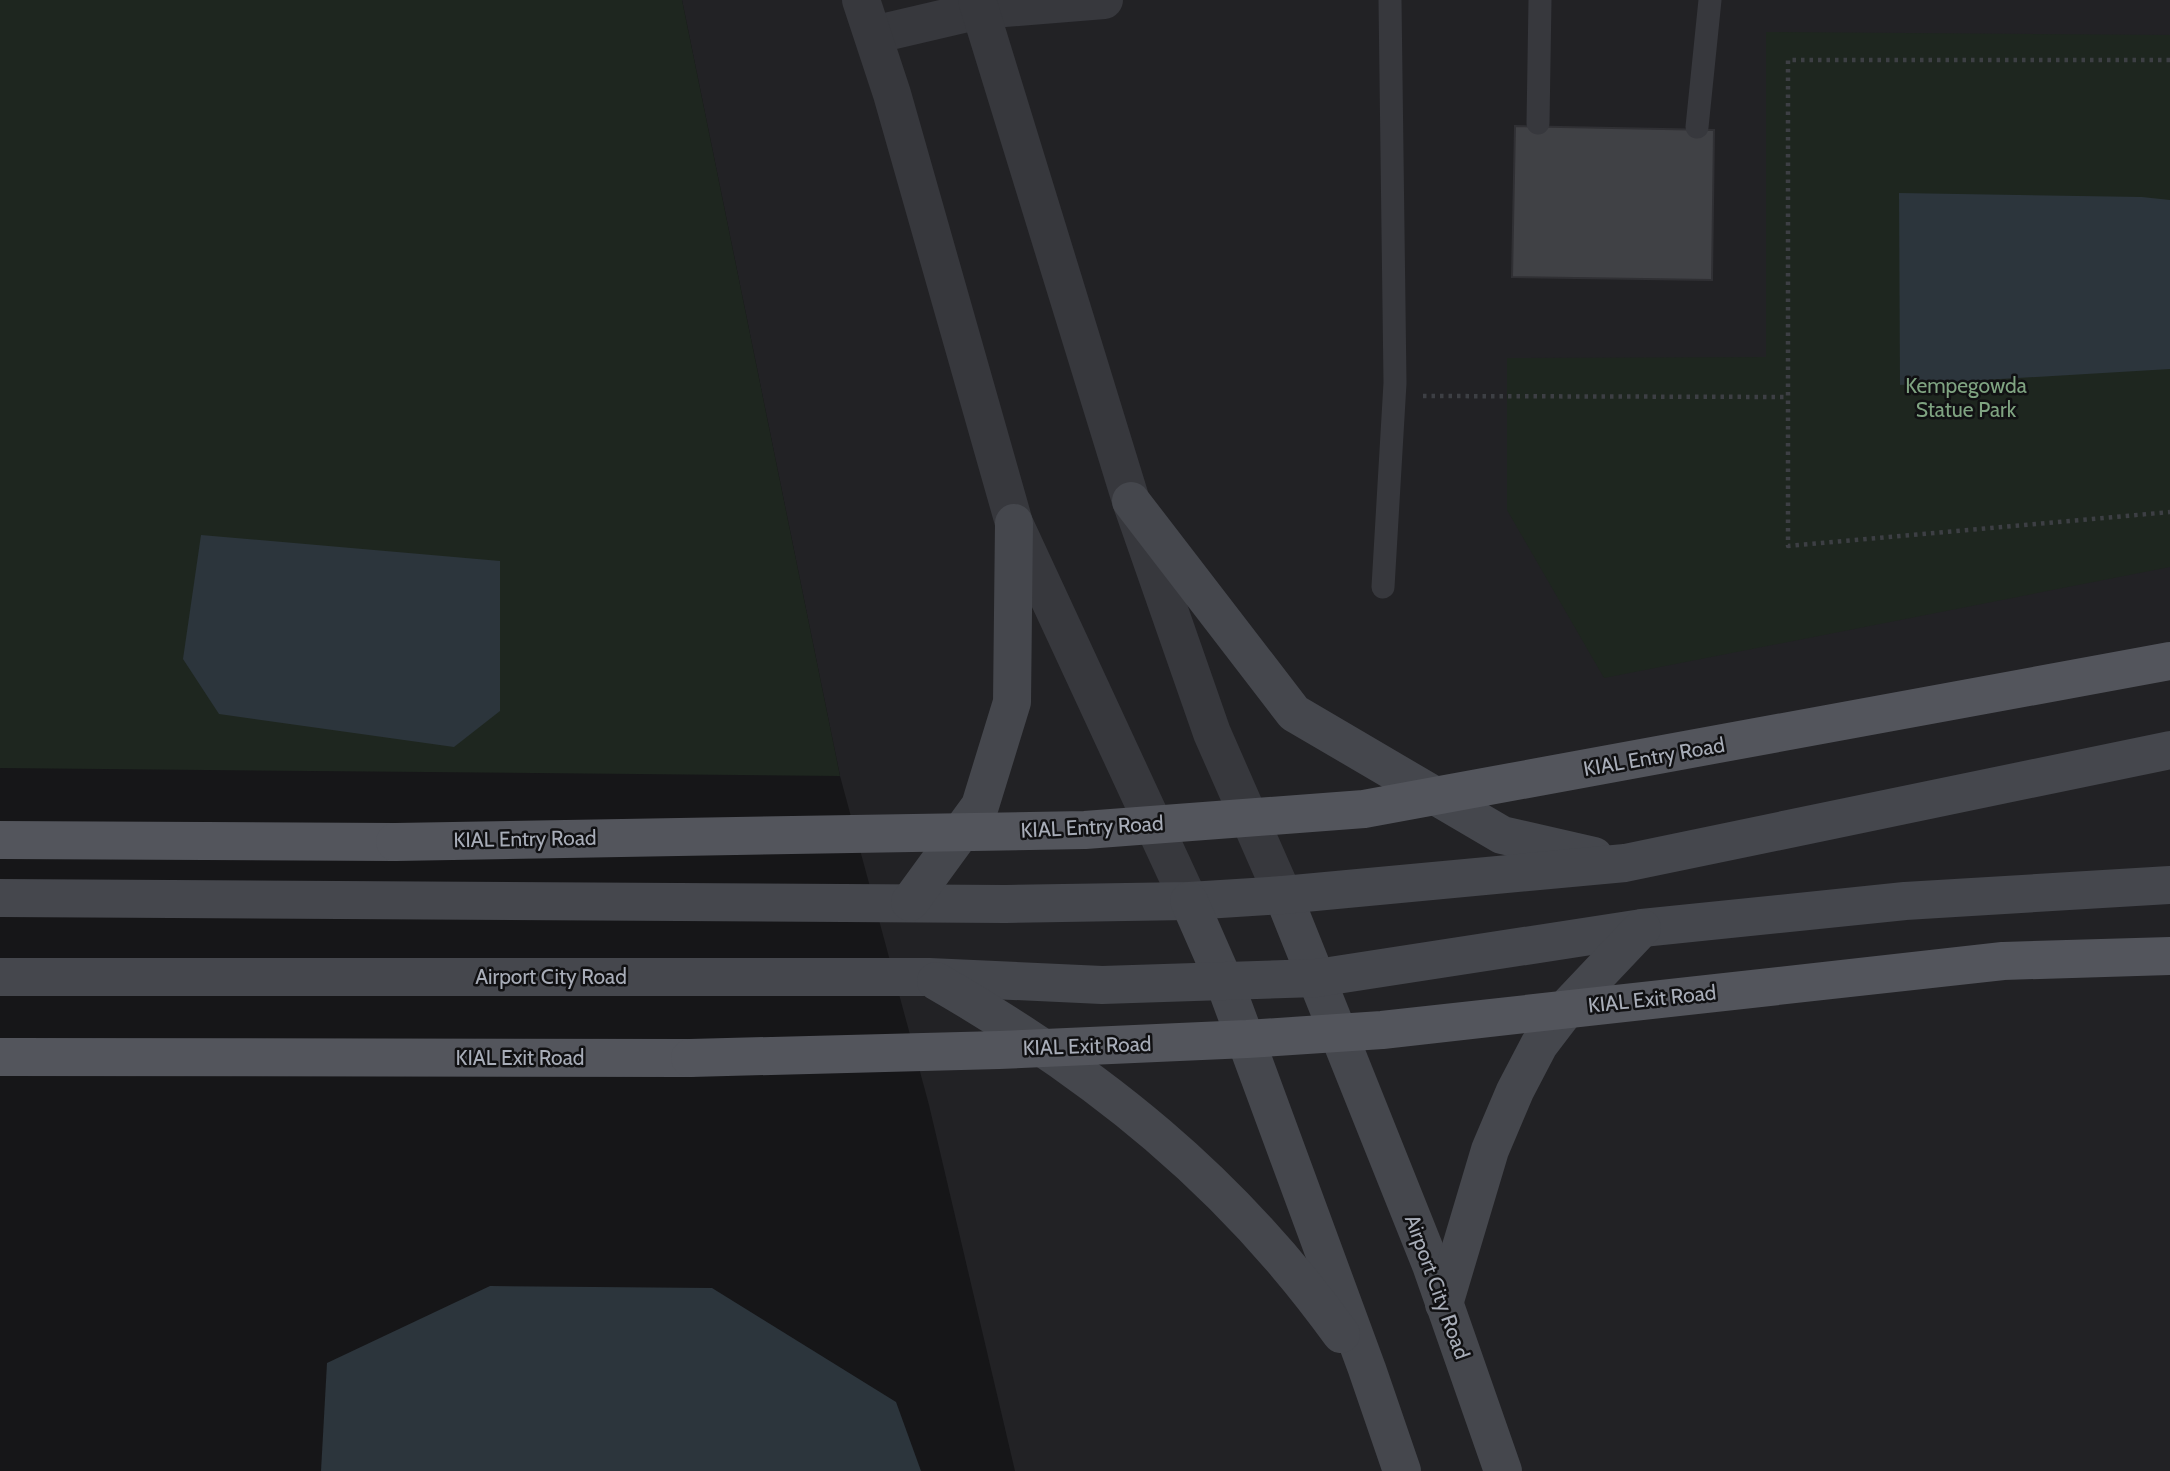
<svg xmlns="http://www.w3.org/2000/svg" width="2170" height="1471" viewBox="0 0 2170 1471" font-family="Cabin,sans-serif">
  <style>
    .built { fill: #222225 }
    .green { fill: #1e261f }
    .water { fill: #2c353c }
    .building { fill: #404145; stroke: #303034; stroke-width: 2 }
    .lines { fill: none; stroke-linecap: round; stroke-linejoin: round }
    .path { stroke: #3d3f44; stroke-width: 4.5; stroke-dasharray: 3.5 5; stroke-linecap: butt }
    .service { stroke: #37383d; stroke-width: 23 }
    .minor { stroke: #37383d; stroke-width: 38 }
    .tertiary { stroke: #37383d; stroke-width: 38 }
    .secondary { stroke: #45474d; stroke-width: 38 }
    .primary { stroke: #53555c; stroke-width: 38 }
    .primary-bridge { stroke: #53555c; stroke-width: 38 }
    .labels { text-anchor: middle; stroke-width: 5; stroke-linejoin: round; paint-order: stroke }
    .park-label { font-size: 21px; fill: #7fa381; stroke: #111113 }
    .street-label { font-size: 21px; fill: #a8adb8; stroke: #111113 }
  </style>
  <rect width="100%" height="100%" fill="#161618"/>
  <polygon class="built" points="682,0 2170,0 2170,1471 1015,1471 929,1105 840,776"/>
  <g class="green">
    <polygon points="0,0 682,0 840,776 0,768"/>
    <polygon points="1766,32 2170,35 2170,567 1604,678 1507,510 1507,358 1766,357"/>
  </g>
  <g class="water">
    <polygon points="1899,193 2142,197 2170,200 2170,369 1900,385"/>
    <polygon points="201,535 500,561 500,711 454,747 219,714 183,659"/>
    <polygon points="490,1286 712,1288 896,1402 921,1471 321,1471 327,1363"/>
  </g>
  <polygon class="building" points="1515,126 1714,130 1712,280 1512,277"/>
  <g class="lines">
    <g class="path">
      <polyline points="2170,60 1788,60 1788,546 2170,512"/>
      <polyline points="1423,396 1788,397"/>
    </g>
    <g class="service">
      <polyline points="1538,123 1540,0"/>
      <polyline points="1697,127 1710,0"/>
      <polyline points="1383,587 1395,383 1390,0"/>
    </g>
    <polyline class="minor" points="873,35 980,10 1104,0"/>
    <g class="tertiary">
      <polyline points="861,0 892,94 1014,523 1189,901"/>
      <polyline points="977,0 1131,501 1212,733 1283,895"/>
    </g>
    <g class="secondary">
      <polyline points="1131,501 1294,713 1502,835 1594,856"/>
      <polyline points="1283,895 1431,1265 1503,1471"/>
      <polyline points="0,898 1006,904 1189,901 1283,895 1625,863 2170,750"/>
      <polyline points="1189,901 1224,981 1367,1369 1402,1471"/>
      <polyline points="910,902 980,806 1012,702 1014,523"/>
      <polyline points="0,977 929,977 1102,985 1317,978 1642,928 1905,901 2170,885"/>
      <path d="M936,981C1097,1074 1231,1181 1341,1334"/>
      <polyline points="1444,1304 1490,1150 1515,1091 1539,1045 1571,1003 1642,928"/>
    </g>
    <g class="primary">
      <polyline points="0,840 395,842"/>
      <polyline points="0,1057 690,1058"/>
    </g>
    <g class="primary-bridge">
      <polyline points="395,842 1085,830 1364,809 2170,661"/>
      <polyline points="690,1058 999,1050 1247,1039 1382,1030 2003,961 2170,956"/>
    </g>
  </g>
  <g class="labels">
    <g class="park-label">
      <text x="1966" y="393">Kempegowda<tspan x="1966" dy="24">Statue Park</tspan></text>
    </g>
    <g class="street-label">
      <text transform="translate(1654 757) rotate(-10)" y="7">KIAL Entry Road</text>
      <text transform="translate(1092 827) rotate(-3)" y="7">KIAL Entry Road</text>
      <text transform="translate(525 839) rotate(-1)" y="7">KIAL Entry Road</text>
      <text x="551" y="984">Airport City Road</text>
      <text transform="translate(1652 999) rotate(-6)" y="7">KIAL Exit Road</text>
      <text transform="translate(1087 1046) rotate(-2)" y="7">KIAL Exit Road</text>
      <text x="520" y="1065">KIAL Exit Road</text>
      <text transform="translate(1437 1287) rotate(70)" y="7">Airport City Road</text>
    </g>
  </g>
</svg>
